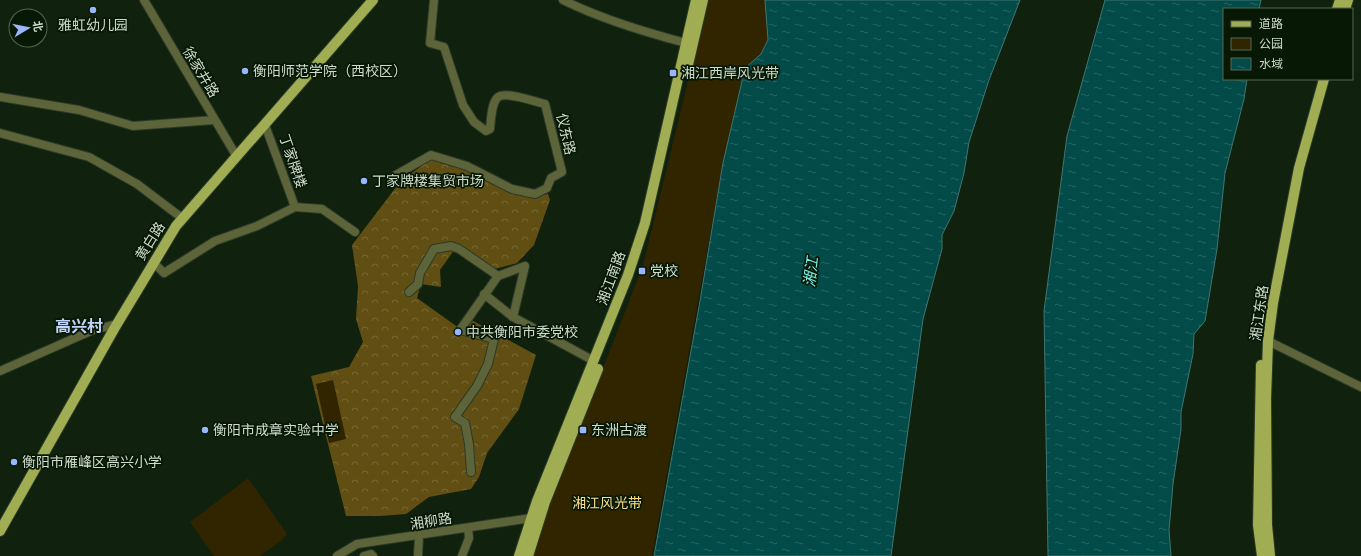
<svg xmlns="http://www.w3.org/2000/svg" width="1361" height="556" viewBox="0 0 1361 556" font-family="Jost,'Noto Sans SC',sans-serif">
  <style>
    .forest { fill: url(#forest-crowns) }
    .green { fill: #312500 }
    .water { fill: url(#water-ripples); stroke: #407671 }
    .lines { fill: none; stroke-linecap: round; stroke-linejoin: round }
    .minor-casing { stroke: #2b3b28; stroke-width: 10 }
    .major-casing { stroke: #2b3b28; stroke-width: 12 }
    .minor { stroke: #5d643a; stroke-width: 8 }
    .major { stroke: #a0ad52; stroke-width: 10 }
    .poi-dot { fill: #99b5fd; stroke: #071805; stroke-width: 1.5 }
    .labels { text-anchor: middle; stroke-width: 3.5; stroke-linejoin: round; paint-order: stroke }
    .poi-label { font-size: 14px; fill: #cfdbcd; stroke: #071805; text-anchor: start }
    .street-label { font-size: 14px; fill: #cfdbcd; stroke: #071805 }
    .park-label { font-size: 14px; fill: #fcdf8b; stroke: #071805 }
    .water-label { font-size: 15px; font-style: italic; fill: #76eee9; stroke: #071805 }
    .quarter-label { font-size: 16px; font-weight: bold; fill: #c2d3fc; stroke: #071805 }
  </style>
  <defs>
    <pattern id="forest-crowns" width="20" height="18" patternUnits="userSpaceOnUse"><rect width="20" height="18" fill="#604e13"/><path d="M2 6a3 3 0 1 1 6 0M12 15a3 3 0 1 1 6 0" fill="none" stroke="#766734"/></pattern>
    <pattern id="water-ripples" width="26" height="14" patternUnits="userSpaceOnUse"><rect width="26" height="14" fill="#034b49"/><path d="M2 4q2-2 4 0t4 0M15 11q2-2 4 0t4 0" fill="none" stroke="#276462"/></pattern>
  </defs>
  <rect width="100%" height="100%" fill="#10210d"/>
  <polygon class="forest" points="433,157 534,196 548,194 550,200 534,245 517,263 495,269 457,246 440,270 441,287 421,284 417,298 459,328 466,317 536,355 519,409 487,453 479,477 471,489 429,497 406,514 380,516 346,516 311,376 349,367 363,342 356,319 358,286 352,245 400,182"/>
  <g class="green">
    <polygon points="708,0 765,0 768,40 761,54 744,68 723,163 652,556 531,556 545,513 582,423 643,265"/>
    <polygon points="333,380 346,439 329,443 316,384"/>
    <polygon points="248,478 287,534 282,540 260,556 214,556 190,522"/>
  </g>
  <g class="water">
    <polygon points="765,0 1020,0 989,80 969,142 964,173 954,211 942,235 942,249 923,319 891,556 654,556 700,301 723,163 745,68 761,54 768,40"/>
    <polygon points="1105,0 1261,0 1259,9 1224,9 1224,79 1247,79 1244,99 1225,173 1217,249 1205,321 1194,334 1193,354 1181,412 1181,429 1173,484 1169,530 1171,556 1048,556 1044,311 1067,136"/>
  </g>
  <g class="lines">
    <defs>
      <g id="minor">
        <polyline points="144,0 237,157"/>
        <path d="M563,0C601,19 644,32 686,43"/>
        <polyline points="0,97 79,110 133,126 214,120"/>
        <polyline points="265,125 295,207"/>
        <polyline points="0,133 89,157 137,184 182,218"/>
        <path d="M394,176L431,155L467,166L512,189L535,194L547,188L551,178L562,172L545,104C535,102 504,90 497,98C491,105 491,121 490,129L486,131L474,122L463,105L444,47L430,43L434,0"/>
        <polyline points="153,262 164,273 215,241 257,226 295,207 322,209 355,232"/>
        <polyline points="498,276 525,266 513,317"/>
        <polyline points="409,292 418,284 420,273 434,249 451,246 459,249 498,276 460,330"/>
        <polyline points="484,294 513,317 594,361"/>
        <polyline points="460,330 494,339 488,364 477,386 455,417 465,423 469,444 471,472"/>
        <polyline points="1268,341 1361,387"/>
        <polyline points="0,371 93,330 117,324"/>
        <polyline points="337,556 357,544 531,518"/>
        <polyline points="364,556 371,554 373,556"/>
        <polyline points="418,556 419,536"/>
        <polyline points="462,556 469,538 468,528"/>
      </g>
      <g id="major">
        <polyline points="1337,9 1340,0"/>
        <polyline points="1345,9 1348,0"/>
        <polyline points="688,65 703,0"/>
        <polyline points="1261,365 1258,525 1262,556"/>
        <polyline points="0,531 114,329 176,226 373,0"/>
        <polyline points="519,556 537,501 628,275 645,223 696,0"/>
        <polyline points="528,556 545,502 598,369"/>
        <polyline points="1270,556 1267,525 1266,399 1268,341 1273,303 1299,168 1324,79"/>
      </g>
    </defs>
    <use href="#minor" class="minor-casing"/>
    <use href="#major" class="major-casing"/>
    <use href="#minor" class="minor"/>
    <use href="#major" class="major"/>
  </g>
  <g class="poi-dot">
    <circle cx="93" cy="10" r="4"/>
    <circle cx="245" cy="71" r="4"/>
    <rect x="669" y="69" width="8" height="8" rx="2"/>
    <circle cx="364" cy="181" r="4"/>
    <rect x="638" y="267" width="8" height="8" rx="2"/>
    <circle cx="458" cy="332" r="4"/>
    <circle cx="205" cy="430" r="4"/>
    <rect x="579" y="426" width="8" height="8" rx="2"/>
    <circle cx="14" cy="462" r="4"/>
  </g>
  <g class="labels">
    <g class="poi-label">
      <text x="93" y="30" text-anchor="middle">雅虹幼儿园</text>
      <text x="253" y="76">衡阳师范学院（西校区）</text>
      <text x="681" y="78">湘江西岸风光带</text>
      <text x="372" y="186">丁家牌楼集贸市场</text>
      <text x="650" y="276">党校</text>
      <text x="466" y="337">中共衡阳市委党校</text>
      <text x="213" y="435">衡阳市成章实验中学</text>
      <text x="591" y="435">东洲古渡</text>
      <text x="22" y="467">衡阳市雁峰区高兴小学</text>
    </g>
    <g class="street-label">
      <text transform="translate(201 72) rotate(59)" y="5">徐家井路</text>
      <text transform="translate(566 134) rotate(77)" y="5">仪东路</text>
      <text transform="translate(293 161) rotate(71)" y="5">丁家牌楼</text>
      <text transform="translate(150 241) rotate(-58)" y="5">黄白路</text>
      <text transform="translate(611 278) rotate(-70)" y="5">湘江南路</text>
      <text transform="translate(1259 313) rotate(-82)" y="5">湘江东路</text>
      <text transform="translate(431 521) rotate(-9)" y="5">湘柳路</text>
    </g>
    <g class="park-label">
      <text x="607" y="508">湘江风光带</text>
    </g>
    <g class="water-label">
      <text transform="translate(811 272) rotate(-83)" y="5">湘江</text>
    </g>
    <g class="quarter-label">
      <text x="79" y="332">高兴村</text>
    </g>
  </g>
  <rect x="1223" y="8" width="130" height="72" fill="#071805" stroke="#576655"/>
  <rect x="1231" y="21" width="20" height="6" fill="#a0ad52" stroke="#576655"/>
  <text x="1259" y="28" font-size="12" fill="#cfdbcd">道路</text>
  <rect x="1231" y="38" width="20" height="12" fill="#312500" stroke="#576655"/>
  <text x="1259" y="48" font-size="12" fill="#cfdbcd">公园</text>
  <rect x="1231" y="58" width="20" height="12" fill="url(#water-ripples)" stroke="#576655"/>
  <text x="1259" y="68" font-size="12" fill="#cfdbcd">水域</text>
  <g transform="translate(28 28) rotate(80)"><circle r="19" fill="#071805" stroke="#576655"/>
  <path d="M0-3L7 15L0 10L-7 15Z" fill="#99b5fd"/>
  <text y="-6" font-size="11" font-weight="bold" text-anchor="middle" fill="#cfdbcd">北</text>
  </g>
</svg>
